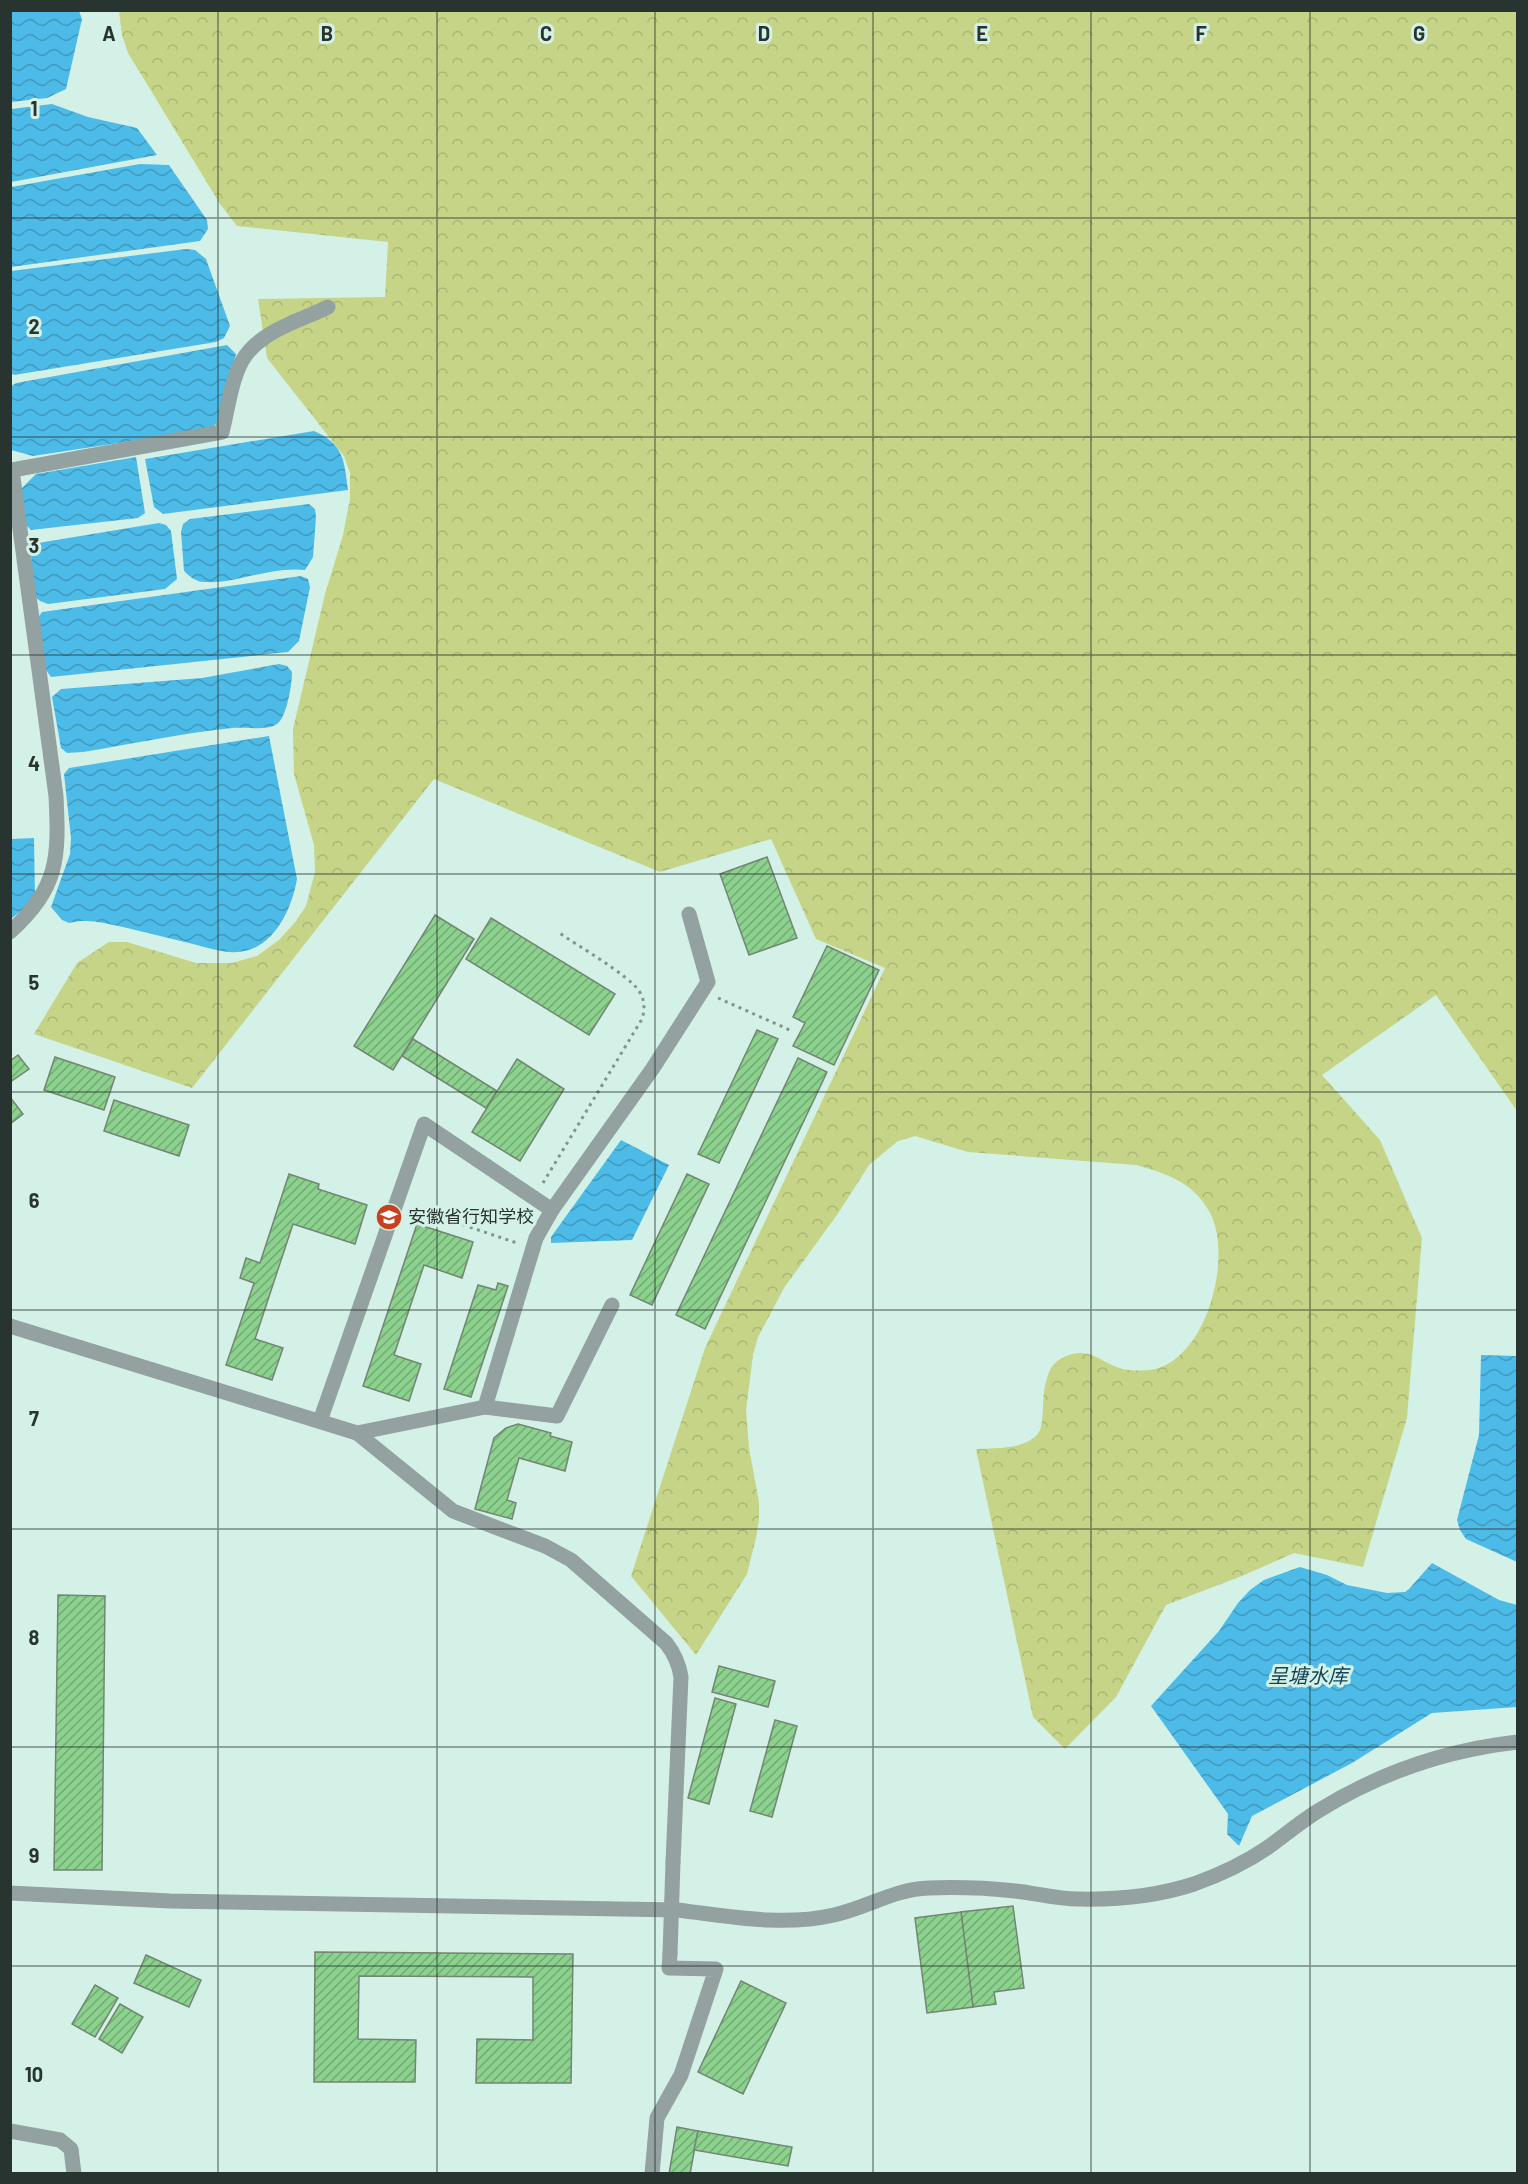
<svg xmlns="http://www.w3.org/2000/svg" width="1528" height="2184" viewBox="0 0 1528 2184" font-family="Barlow,'Noto Sans SC',sans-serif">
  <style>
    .forest { fill: url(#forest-crowns) }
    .water { fill: url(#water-waves) }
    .building { fill: url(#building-hatch); stroke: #738573; stroke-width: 1.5 }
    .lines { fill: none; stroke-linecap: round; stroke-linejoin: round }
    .path { stroke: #81958e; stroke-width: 3; stroke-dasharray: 3 4.5; stroke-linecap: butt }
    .minor { stroke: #93a1a1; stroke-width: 15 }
    .minor-bridge { stroke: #93a1a1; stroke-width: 15 }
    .grid { fill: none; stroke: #283430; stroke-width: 1.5; stroke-opacity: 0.55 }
    .labels { text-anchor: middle; stroke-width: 6; stroke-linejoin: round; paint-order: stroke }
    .poi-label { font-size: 18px; fill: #283430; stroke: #d4f1e7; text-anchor: start }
    .water-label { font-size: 20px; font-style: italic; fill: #134355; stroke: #d4f1e7 }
    .grid-label { font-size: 20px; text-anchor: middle; font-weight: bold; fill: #283430; stroke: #d4f1e7; stroke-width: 6; stroke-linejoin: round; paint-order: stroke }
  </style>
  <defs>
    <pattern id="forest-crowns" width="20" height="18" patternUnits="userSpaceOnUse" patternTransform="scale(1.5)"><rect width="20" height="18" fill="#c6d487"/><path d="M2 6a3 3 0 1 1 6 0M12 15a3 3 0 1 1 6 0" fill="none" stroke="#aab775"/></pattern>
    <pattern id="water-waves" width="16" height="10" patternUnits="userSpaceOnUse" patternTransform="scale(1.5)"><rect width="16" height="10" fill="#4dbbe8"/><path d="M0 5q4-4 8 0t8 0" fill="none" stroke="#4099bc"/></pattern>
    <pattern id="building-hatch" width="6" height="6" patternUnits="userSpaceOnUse" patternTransform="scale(1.5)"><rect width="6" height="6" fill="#8cd28e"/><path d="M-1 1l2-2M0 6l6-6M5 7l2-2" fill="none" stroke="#72ab74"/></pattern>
  </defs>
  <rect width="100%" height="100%" fill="#d4f1e7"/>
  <path class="forest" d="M119,11H1517V1111L1436,995L1322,1075L1380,1140L1422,1238L1407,1418L1363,1567L1294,1553L1242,1576L1166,1605L1116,1697L1065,1749L1033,1717L976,1449C994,1448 1035,1450 1041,1427C1044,1414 1042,1400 1045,1386C1047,1378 1049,1368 1056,1362C1056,1361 1063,1358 1064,1357C1089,1345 1100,1363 1123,1369C1133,1371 1145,1371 1155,1369C1207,1356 1231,1261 1212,1217C1197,1184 1169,1174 1136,1165L968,1152L915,1136L898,1141L869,1165L839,1212L784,1288L758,1337L753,1355L746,1410L749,1448L759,1502V1520L756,1538L747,1574L696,1655L631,1576L705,1348L885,968L816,939L771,839L660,872L434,779L192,1088L34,1034L77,963L109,942H127L196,963H232L257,956L279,940L296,921L306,906L315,872L314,845L294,774L293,729L325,594L343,535L350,499V473L344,456L267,358L258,299L385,297L388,242L237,226L220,204L128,53L122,35Z"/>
  <g class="water">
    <polygon points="79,11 82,19 66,89 47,98 11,102 11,11"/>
    <polygon points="52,104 88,117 137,128 157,155 11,182 11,109"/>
    <polygon points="140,164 169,165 207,220 208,229 200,241 11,267 11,187"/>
    <polygon points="186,249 195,250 206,259 230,326 224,338 216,342 14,375 11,373 11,271"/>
    <polygon points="227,345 236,354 218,422 211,429 33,456 11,450 10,387 16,383"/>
    <path d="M314,431C344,444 344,460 348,490L163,514L154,507L145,459Z"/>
    <polygon points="136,457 145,513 138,518 31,530 25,524 21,489 36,474"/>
    <path d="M309,504L315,509L316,517L313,557L305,570C270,566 238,584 205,582C196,582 190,577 184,571L181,532L183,524L190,519Z"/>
    <polygon points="159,523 166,525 171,531 177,579 165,589 48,604 40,601 34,596 31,552 32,544"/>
    <polygon points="301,576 308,579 310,587 299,641 288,652 51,677 46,670 38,618 42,612"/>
    <path d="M279,664L287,666L292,672C292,684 287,717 277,724C266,731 245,727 232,728C182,733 132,744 83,752L67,753L61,748L52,697L61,689L202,678Z"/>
    <path d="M269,736L297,879C291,913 270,956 229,952C216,951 202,946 189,943C167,938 145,932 123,927C105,923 86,918 69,923L62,920L51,907L70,854L71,838L64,774L69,768Z"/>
    <polygon points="34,838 35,899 11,919 11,839"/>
    <polygon points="621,1140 669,1165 632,1240 551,1243 551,1237"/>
    <polygon points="1481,1355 1517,1356 1517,1562 1466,1539 1460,1530 1457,1520 1479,1435"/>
    <polygon points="1432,1563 1499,1600 1517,1605 1517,1707 1432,1713 1352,1763 1252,1816 1239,1846 1227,1834 1228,1814 1151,1706 1219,1631 1238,1603 1250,1590 1264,1580 1300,1567 1327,1575 1347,1585 1387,1593 1405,1592 1409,1589"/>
  </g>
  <g class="building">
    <polygon points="767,857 797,938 749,955 720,874"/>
    <polygon points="435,915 474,939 393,1070 354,1046"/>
    <polygon points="491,918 615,994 589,1035 466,959"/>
    <polygon points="827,946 879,970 834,1065 793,1046 805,1023 793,1017"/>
    <polygon points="757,1030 778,1039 719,1163 698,1154"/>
    <polygon points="413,1039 497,1091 486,1108 402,1056"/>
    <polygon points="18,1055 29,1069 10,1082 10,1061"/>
    <polygon points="55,1057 115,1077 104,1110 44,1090"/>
    <polygon points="798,1058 827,1072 705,1329 676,1315"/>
    <polygon points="517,1059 564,1089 520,1161 472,1132"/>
    <polygon points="10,1097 23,1114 10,1124"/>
    <polygon points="114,1100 189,1125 179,1156 104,1131"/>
    <polygon points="289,1174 319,1184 318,1189 367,1205 355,1244 293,1224 255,1339 283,1348 272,1380 226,1365 254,1283 240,1278 246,1258 260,1263"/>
    <polygon points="687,1174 709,1184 652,1305 630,1295"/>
    <polygon points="417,1224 473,1242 462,1278 424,1265 394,1355 421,1364 409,1401 363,1386"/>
    <polygon points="498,1283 508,1286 471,1397 444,1389 478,1285 496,1290"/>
    <polygon points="518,1424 551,1433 550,1436 572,1442 565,1471 519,1458 507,1500 516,1503 512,1519 475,1509 494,1438 506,1428"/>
    <polygon points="58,1595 105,1596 102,1870 54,1870"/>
    <polygon points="719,1666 775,1681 768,1707 712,1692"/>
    <polygon points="715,1698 736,1704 709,1804 688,1798"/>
    <polygon points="775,1720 797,1726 772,1817 750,1811"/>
    <polygon points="1013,1906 1024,1988 994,1992 996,2004 973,2007 961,1912"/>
    <polygon points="961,1912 973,2007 927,2013 915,1918"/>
    <polygon points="315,1952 573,1954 571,2083 476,2083 477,2039 533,2040 533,1977 359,1976 358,2039 416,2040 415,2082 314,2082"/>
    <polygon points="146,1955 201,1980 189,2007 134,1983"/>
    <polygon points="741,1981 786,2003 743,2094 698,2072"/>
    <polygon points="95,1985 118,1998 95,2037 72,2024"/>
    <polygon points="120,2004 143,2017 122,2053 99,2039"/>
    <polygon points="677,2127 698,2131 690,2174 669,2174"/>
    <polygon points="698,2131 792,2147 788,2166 694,2150"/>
  </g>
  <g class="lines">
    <g class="path">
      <polyline points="718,998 792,1031"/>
      <path d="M543,1183L642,1019C645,1009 645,1000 639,991C630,976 575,944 558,932"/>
      <polyline points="413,1208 517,1243"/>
    </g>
    <g class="minor">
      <path d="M10,932C59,887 59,858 56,796L12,470L222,432C228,409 231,381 242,361C259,331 300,321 328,307"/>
      <path d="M10,1326L357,1433L453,1511L545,1546L571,1560L666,1643C674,1653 679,1664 681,1677L673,1862"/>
      <polyline points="485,1407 536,1238 552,1210 653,1068 708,982 689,914"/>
      <polyline points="320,1421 424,1124 552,1210"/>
      <polyline points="357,1433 485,1407 557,1416 612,1305"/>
      <path d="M10,1893L170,1901L677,1910C729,1916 781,1927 834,1915C867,1908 894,1889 929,1888C958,1887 987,1888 1015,1891C1036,1893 1056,1899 1078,1899C1116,1900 1157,1896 1194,1884C1219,1875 1245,1863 1267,1848C1284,1836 1300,1822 1318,1811C1379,1773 1446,1750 1518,1742"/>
      <polyline points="10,2131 60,2140 71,2149 74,2174"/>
      <polyline points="652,2174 657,2118 681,2075 716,1969 669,1968 670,1954"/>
    </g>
    <polyline class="minor-bridge" points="670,1954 673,1862"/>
  </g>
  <path class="grid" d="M218,10V2174M437,10V2174M655,10V2174M873,10V2174M1091,10V2174M1310,10V2174M10,218H1518M10,437H1518M10,655H1518M10,874H1518M10,1092H1518M10,1310H1518M10,1529H1518M10,1747H1518M10,1966H1518"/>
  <defs>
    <symbol id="school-disc" viewBox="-11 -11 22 22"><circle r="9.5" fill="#c9401f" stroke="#d4f1e7"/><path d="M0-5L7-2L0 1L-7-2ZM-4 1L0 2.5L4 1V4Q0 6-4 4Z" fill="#fff"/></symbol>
  </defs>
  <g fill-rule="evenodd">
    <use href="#school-disc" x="374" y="1202" width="30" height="30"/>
  </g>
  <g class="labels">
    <g class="poi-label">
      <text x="408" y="1223">安徽省行知学校</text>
    </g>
    <g class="water-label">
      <text x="1308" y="1683">呈塘水库</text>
    </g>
  </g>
  <g class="grid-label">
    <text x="109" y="41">A</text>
    <text x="327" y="41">B</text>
    <text x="546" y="41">C</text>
    <text x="764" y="41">D</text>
    <text x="982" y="41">E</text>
    <text x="1201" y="41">F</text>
    <text x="1419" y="41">G</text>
    <text x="34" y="116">1</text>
    <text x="34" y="334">2</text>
    <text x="34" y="553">3</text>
    <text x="34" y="771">4</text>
    <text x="34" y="990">5</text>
    <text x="34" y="1208">6</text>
    <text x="34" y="1426">7</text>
    <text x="34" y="1645">8</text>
    <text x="34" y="1863">9</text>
    <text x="34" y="2082">10</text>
  </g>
  <rect width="1528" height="2184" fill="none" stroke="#283430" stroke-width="24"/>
</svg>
